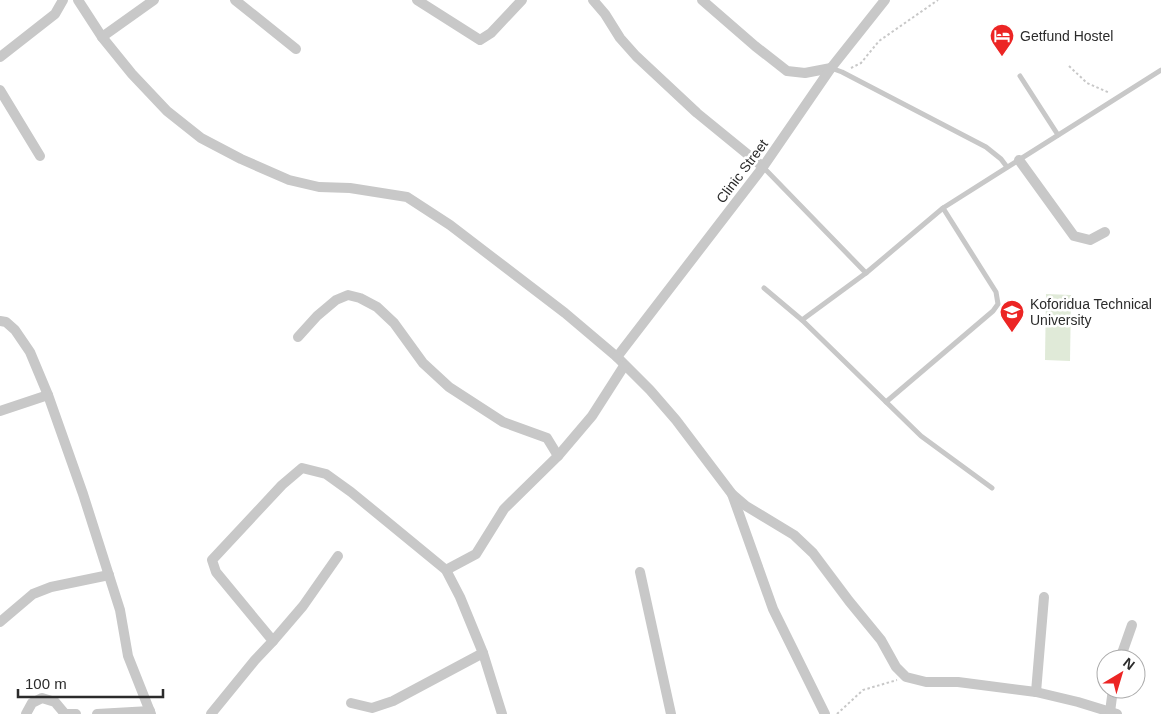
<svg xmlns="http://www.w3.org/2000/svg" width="1161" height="714" viewBox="0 0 1161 714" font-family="Helvetica,sans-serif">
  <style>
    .green { fill: #e0ead8 }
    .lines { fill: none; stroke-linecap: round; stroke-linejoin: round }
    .path { stroke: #c8c8c8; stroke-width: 2; stroke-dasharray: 2.5 2.5; stroke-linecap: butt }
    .lane { stroke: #c8c8c8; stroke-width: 5 }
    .street { stroke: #c8c8c8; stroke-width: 10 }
    .labels { text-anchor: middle; stroke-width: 5; stroke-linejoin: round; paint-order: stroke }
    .poi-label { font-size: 14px; fill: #2b2b2b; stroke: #fff; text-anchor: start }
    .street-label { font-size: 14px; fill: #2b2b2b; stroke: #fff }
  </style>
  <rect width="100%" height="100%" fill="#fff"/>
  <polygon class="green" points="1046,294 1071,295 1070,361 1045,360"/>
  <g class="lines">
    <g class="path">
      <polyline points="1069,66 1087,83 1110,93"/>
      <polyline points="851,68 861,63 879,41 938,0"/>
      <polyline points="837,714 863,690 897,680"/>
    </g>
    <g class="lane">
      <polyline points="831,68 842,72 986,147 1001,159 1007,167"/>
      <polyline points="1020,76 1058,135"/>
      <polyline points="763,167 866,273 943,208 1161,70"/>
      <polyline points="764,288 802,320 921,436 992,488"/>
      <polyline points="802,320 866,273"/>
      <polyline points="886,402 993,311 998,304 996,292 943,208"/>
    </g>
    <g class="street">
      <polyline points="78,0 102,37 132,74 167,111 201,138 241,159 289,180 319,187 350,188 407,197 450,225 565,313 617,357 650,390 676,420 732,494 746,506 794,535 813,553 849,601 881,640 896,667 906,677 926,682 958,682 1036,692 1078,702 1117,714"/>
      <polyline points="235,0 296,49"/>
      <polyline points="417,0 480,40 491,33 522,0"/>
      <polyline points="593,0 605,14 620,38 636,56 697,113 763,167"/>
      <polyline points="702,0 755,46 787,71 805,73 831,68"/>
      <polyline points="102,37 154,0"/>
      <polyline points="0,57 55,14 63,0"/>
      <polyline points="0,90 40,156"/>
      <polyline points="1019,160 1074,236 1090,240 1105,232"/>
      <polyline points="0,321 6,322 15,330 30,352 48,395 83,494 120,610 128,656 151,714"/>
      <polyline points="298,337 317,316 336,300 348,295 360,298 377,307 394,323 423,363 449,387 503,422 547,438 558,456 504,509 476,554 446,570"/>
      <polyline points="617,357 763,167 831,68 885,0"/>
      <polyline points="0,411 48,395"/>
      <polyline points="558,456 592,416 624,366"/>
      <polyline points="732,494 773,609 825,714"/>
      <polyline points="640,572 671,714"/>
      <polyline points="0,622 33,594 51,587 109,575"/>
      <polyline points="273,641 303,606 338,556"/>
      <polyline points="1120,659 1132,625"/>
      <polyline points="1036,692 1044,597"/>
      <polyline points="351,703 372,708 393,701 483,653"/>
      <polyline points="1110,712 1113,689"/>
      <polyline points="26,714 32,703 42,698 55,702 65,714 76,714"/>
      <polyline points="97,714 150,711"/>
      <polyline points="211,714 255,660 273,641 216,572 212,560 282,485 302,468 326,474 351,492 446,570 460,597 483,653 502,714"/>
    </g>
  </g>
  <defs>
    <symbol id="hotel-pin" viewBox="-11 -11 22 30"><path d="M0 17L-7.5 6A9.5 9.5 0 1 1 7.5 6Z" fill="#ec2524" stroke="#fff"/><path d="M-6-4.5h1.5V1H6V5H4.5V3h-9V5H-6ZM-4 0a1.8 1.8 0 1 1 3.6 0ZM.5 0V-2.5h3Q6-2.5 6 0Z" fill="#fff"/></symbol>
    <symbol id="school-pin" viewBox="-11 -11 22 30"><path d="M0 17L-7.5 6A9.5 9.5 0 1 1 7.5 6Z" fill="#ec2524" stroke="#fff"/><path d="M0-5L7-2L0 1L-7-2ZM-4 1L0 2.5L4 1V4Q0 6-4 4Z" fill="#fff"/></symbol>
  </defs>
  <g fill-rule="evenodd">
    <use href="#hotel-pin" x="988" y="22" width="28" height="38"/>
    <use href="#school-pin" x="998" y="298" width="28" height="38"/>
  </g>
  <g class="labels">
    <g class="poi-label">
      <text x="1020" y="41">Getfund Hostel</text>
      <text x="1030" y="309">Koforidua Technical<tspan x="1030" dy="16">University</tspan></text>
    </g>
    <g class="street-label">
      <text transform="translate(742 171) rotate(-53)" y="5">Clinic Street</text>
    </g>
  </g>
  <g transform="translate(1121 674) rotate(38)"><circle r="24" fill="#ffffff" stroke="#aaaaaa"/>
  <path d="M0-4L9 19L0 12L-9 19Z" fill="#ec2524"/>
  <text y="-8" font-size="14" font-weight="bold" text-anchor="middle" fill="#2b2b2b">N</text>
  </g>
  <path d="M18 689v8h145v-8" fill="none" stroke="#2b2b2b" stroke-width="2.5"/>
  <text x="25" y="689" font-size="15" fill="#2b2b2b" stroke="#ffffff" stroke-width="4" paint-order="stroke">100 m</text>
</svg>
